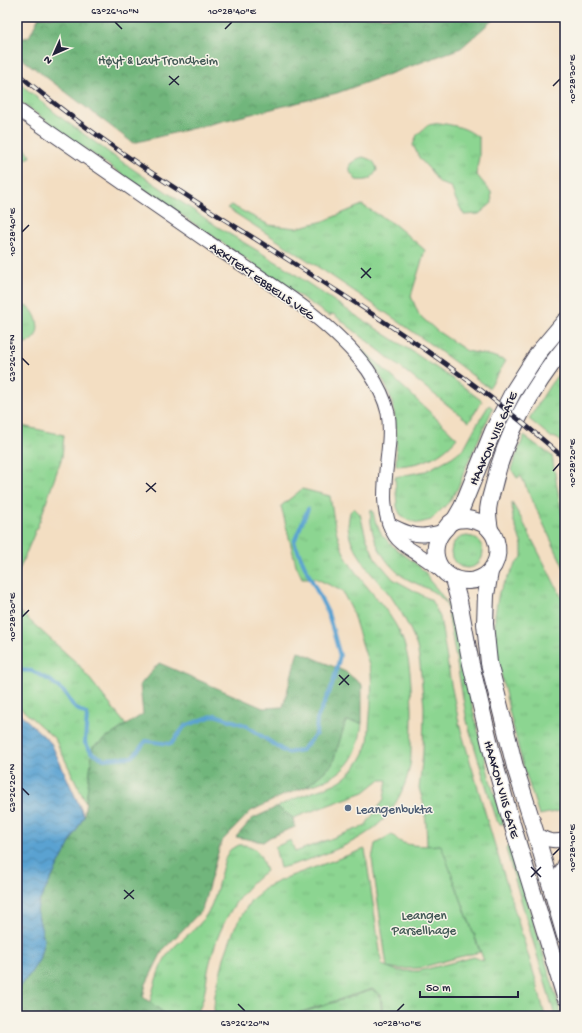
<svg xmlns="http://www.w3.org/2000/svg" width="582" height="1033" viewBox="0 0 582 1033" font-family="'Gochi Hand',sans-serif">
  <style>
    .grass { fill: url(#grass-tufts); stroke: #577c66 }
    .forest { fill: url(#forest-crowns); stroke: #4a6c5b }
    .garden { fill: #8cd591; stroke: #577c66 }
    .water { fill: url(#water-waves); stroke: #3e6286 }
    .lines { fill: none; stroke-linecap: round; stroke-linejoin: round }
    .stream { stroke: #5aa2d1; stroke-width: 4 }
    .minor-casing { stroke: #413e4f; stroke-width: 15 }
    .major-casing { stroke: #413e4f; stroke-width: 18 }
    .minor { stroke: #fff; stroke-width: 13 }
    .major { stroke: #fff; stroke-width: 16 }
    .rail-casing { stroke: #22223b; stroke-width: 4.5 }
    .rail { stroke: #f7f3e8; stroke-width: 3; stroke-dasharray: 9; stroke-linecap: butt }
    .ticks { fill: none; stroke: #22223b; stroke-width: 1.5 }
    .service-dot { fill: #5c6f8a; stroke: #f7f3e8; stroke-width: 1.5 }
    .labels { text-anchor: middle; stroke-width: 3; stroke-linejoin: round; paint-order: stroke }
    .park-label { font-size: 13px; fill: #425855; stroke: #f7f3e8 }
    .street-label { font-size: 13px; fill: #22223b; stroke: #f7f3e8 }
    .service-label { font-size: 13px; fill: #4e5e75; stroke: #f7f3e8; text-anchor: start }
    .neatline { fill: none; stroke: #22223b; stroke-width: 1.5 }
    .ticks-label { font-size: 10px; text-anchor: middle; fill: #22223b }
  </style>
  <defs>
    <pattern id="grass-tufts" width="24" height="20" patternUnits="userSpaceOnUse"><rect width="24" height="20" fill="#8cd591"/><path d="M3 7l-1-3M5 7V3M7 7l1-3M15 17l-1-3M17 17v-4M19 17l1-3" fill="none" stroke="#78b77e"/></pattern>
    <pattern id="forest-crowns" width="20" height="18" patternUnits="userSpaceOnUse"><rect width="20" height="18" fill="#71b67b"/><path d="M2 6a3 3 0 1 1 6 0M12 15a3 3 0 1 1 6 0" fill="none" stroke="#5c9466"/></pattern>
    <pattern id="water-waves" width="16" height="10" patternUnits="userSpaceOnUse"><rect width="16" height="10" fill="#5aa2d1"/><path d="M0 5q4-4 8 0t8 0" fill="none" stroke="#4a84ab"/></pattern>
  </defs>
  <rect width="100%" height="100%" fill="#f7f3e8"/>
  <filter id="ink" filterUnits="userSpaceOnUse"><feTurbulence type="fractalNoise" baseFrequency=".025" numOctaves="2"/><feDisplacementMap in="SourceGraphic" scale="8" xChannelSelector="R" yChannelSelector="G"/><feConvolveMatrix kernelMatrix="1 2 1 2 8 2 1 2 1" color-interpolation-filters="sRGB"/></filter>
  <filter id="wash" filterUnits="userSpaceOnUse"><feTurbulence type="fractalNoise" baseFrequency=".012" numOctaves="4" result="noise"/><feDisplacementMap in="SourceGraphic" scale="16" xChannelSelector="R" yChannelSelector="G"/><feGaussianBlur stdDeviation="0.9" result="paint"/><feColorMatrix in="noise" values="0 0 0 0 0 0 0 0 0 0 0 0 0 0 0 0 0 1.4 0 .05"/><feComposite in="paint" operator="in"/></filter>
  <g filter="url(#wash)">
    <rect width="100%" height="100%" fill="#f3dec2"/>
    <g class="grass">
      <polygon points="17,81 60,117 118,159 218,227 288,269 306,282 346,309 358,317 413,352 460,384 482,401 469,422 371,344 333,314 329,316 82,147 17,99"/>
      <path d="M440,123C456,126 466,127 479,138V157L476,174L491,192L492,203L479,214L464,215L456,200L451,187L439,183L431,171L420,159L413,145L417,135L428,125Z"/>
      <polygon points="17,136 31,157 17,162"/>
      <path d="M363,157C372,160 375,161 377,170C371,180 368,181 356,180L350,172V164L357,159Z"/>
      <path d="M231,205L269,225L296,228L324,221L362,205L394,224L425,250L411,296L419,315L437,331L467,351L492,356L506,361L489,388C405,323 316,265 227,208Z"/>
      <path d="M19,306C22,306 26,306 28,307C35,311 40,325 37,333C34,341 25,345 17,343V308Z"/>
      <path d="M351,339C387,371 422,405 457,438C441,457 421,465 396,466C397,439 398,409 385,384C376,367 363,353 351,339Z"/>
      <polygon points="565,366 565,445 558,439 553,437 552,438 529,419 550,385"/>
      <polygon points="489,405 493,408 465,469 459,486 450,501 431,520 419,523 407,520 400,514 397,507 395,477 426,471 452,457 464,448 477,424"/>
      <polygon points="17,425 64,435 62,457 40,520 17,575"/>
      <polygon points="524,436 552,456 562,515 565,516 565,570 521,476 517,478 511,469"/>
      <path d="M302,489L330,496C334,521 337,546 352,567C367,589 388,608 400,633C411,657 411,683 412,710C412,722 412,734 411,746C411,754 411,762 409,770C405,788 395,807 383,820C360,844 311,860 280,868L275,847L291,840L295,852L365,826L384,799L387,780H379L364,792L293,818L277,807C295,797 315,792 334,784C350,777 364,759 368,742C369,734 369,724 370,715C371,701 372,686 371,672L351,608L342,591L315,578H302L296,565L281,506Z"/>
      <polygon points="512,503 521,518 565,604 565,664 564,683 565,688 565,810 539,815 522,762 509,710 498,660 495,633 495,614 499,592 515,565 522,557 522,545 513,519"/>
      <polygon points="354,508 360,514 366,537 375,558 393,579 431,600 440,617 451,684 460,727 493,839 537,984 545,1016 383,1016 381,995 372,989 289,1016 215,1016 214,1008 215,995 224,958 235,927 251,900 268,886 288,877 365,849 382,965 398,971 419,971 474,957 484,961 441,846 427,846 426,822 423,802 419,788 423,752 424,707 420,664 417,647 411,631 401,612 390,595 369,571 354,547 350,538 348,526 349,517 350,512"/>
      <path d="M371,509L373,511L375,521L382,535L396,549L414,562L426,573L429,580L437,589L450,607L456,626L466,681L490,780L503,821V824H500L497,821L484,779L467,721L448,613C448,610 447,607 446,604C445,601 442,599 440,597C429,587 414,584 402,576C382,561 368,534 371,509Z"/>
      <circle cx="467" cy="552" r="16"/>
      <polygon points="17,606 19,611 78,664 126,725 93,747 86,803 55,739 17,705"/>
      <path d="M346,721L362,723C361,730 360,737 358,744C350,771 330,780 306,787L330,766Z"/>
      <path d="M239,845C258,844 261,856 266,871C235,894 218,929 209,966C206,978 206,991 202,1002C201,1007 197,1012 195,1016H166L164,1013L150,1002C154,986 158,968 168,954C180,938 199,930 208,912C214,901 217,889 220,877C222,869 224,859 229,851C231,848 236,847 239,845Z"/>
      <polygon points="508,846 511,847 562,1016 555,1016 506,849"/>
      <polygon points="372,990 380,995 382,1016 292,1016"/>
    </g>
    <g class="forest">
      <polygon points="39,17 496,17 461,48 337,93 133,143 17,55 17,39 29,37"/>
      <polygon points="298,651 346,672 362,685 362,723 346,721 332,765 306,787 284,795 251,811 221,842 202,910 163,950 146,984 143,997 164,1013 166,1016 17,1016 17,990 30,974 39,960 44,940 37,911 39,902 84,816 93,747 143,714 140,685 159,663 263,708 283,707"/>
      <polygon points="277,807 293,818 295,827 270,837 263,842 236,837 252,819"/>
    </g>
    <path class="garden" d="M392,834C394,836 397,839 399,841C409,847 430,846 441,845L480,952L459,957L420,968L399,969L387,967L372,859L375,844Z"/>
    <polygon class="water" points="17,711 51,743 84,816 39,902 37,911 44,940 39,960 30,974 17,990"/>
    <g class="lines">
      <polyline class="stream" points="17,670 32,671 51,681 65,693 74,707 87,715 85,743 92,753 104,759 132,757 146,741 171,744 185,726 215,715 245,725 287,753 302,750 316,734 317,719 332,686 340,656 328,613 307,571 294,542 308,509"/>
    </g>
  </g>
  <g filter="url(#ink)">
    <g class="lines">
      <defs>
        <g id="minor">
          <path d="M17,109C82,155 148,200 214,246C267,282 330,318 368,370C376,382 385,399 388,413C395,451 372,501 395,536C401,545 412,550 421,556C429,561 436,567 443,572"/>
          <path d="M389,524C399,529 410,535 422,535C428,535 435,533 441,532"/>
          <path d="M536,834C546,840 554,843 565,839"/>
          <polyline points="557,908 563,896 560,881 560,874 565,863"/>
        </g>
        <g id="major">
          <path d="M467,519C473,520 479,521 485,525C499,536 502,557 490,571C485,577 476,581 469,581C439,582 424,549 446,528C448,525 452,521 455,520C459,519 463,520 467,519Z"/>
          <polyline points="454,521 462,507 493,431 513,392 538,353 565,321"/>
          <path d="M490,530C489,524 488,518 488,512C488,504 491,495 493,488C505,435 531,389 565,347"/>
          <polyline points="490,572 486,595 485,624 489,663 515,767 536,834 565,936"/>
          <polyline points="453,579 459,601 471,664 493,757 509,814 565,997"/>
        </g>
      </defs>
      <use href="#minor" class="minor-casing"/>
      <use href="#major" class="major-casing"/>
      <use href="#minor" class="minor"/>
      <use href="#major" class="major"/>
      <defs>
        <path id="rail" d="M17,73C89,134 169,185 249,235C358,304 468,372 565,459"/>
      </defs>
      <use href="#rail" class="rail-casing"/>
      <use href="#rail" class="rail"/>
    </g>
  </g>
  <path class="ticks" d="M115,22L122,29M225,29L232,22M169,76L179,85M169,85L179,76M553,86L560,79M22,232L29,225M361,268L371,278M361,278L371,268M22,358L29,365M553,471L560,463M146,483L156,492M146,492L156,483M22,617L29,610M339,675L349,685M339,685L349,675M22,788L29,795M553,855L560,848M531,867L541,877M531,877L541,867M124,890L134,899M124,899L134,890M238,1004L245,1011M397,1011L404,1004"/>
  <circle class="service-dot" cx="348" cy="808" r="4"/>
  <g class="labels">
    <g class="park-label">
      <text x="158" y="64">Høyt &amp; Lavt Trondheim</text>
      <text x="424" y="919">Leangen<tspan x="424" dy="15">Parsellhage</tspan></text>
    </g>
    <g class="street-label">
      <text transform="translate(263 280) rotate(35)" y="5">ARKITEKT EBBELLS VEG</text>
      <text transform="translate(492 438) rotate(-66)" y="5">HAAKON VIIS GATE</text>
      <text transform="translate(503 789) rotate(74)" y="5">HAAKON VIIS GATE</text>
    </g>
    <g class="service-label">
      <text x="356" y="813">Leangenbukta</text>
    </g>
  </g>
  <rect width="582" height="1033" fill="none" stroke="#f7f3e8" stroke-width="44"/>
  <g transform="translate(54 54) rotate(225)" stroke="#f7f3e8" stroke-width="3" paint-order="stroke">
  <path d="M0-3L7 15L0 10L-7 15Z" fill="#22223b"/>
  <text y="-6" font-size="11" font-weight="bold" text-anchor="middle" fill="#22223b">N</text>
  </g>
  <path d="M420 991v6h98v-6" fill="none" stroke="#22223b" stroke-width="2"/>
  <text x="426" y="991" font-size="12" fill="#22223b" stroke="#f7f3e8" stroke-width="3" paint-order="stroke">50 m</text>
  <rect x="22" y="22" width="538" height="989" class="neatline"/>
  <g class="ticks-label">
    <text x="115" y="14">63°26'10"N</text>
    <text x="232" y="14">10°28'40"E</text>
    <text transform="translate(571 79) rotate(-90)" y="4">10°28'30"E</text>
    <text transform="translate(11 232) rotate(-90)" y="4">10°28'40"E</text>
    <text transform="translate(11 358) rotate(-90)" y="4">63°26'15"N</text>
    <text transform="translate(571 463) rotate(-90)" y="4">10°28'20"E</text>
    <text transform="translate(11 617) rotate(-90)" y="4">10°28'30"E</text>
    <text transform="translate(11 788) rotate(-90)" y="4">63°26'20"N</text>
    <text transform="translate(571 848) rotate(-90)" y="4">10°28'10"E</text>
    <text x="245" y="1026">63°26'20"N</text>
    <text x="397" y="1026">10°28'10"E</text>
  </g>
</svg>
